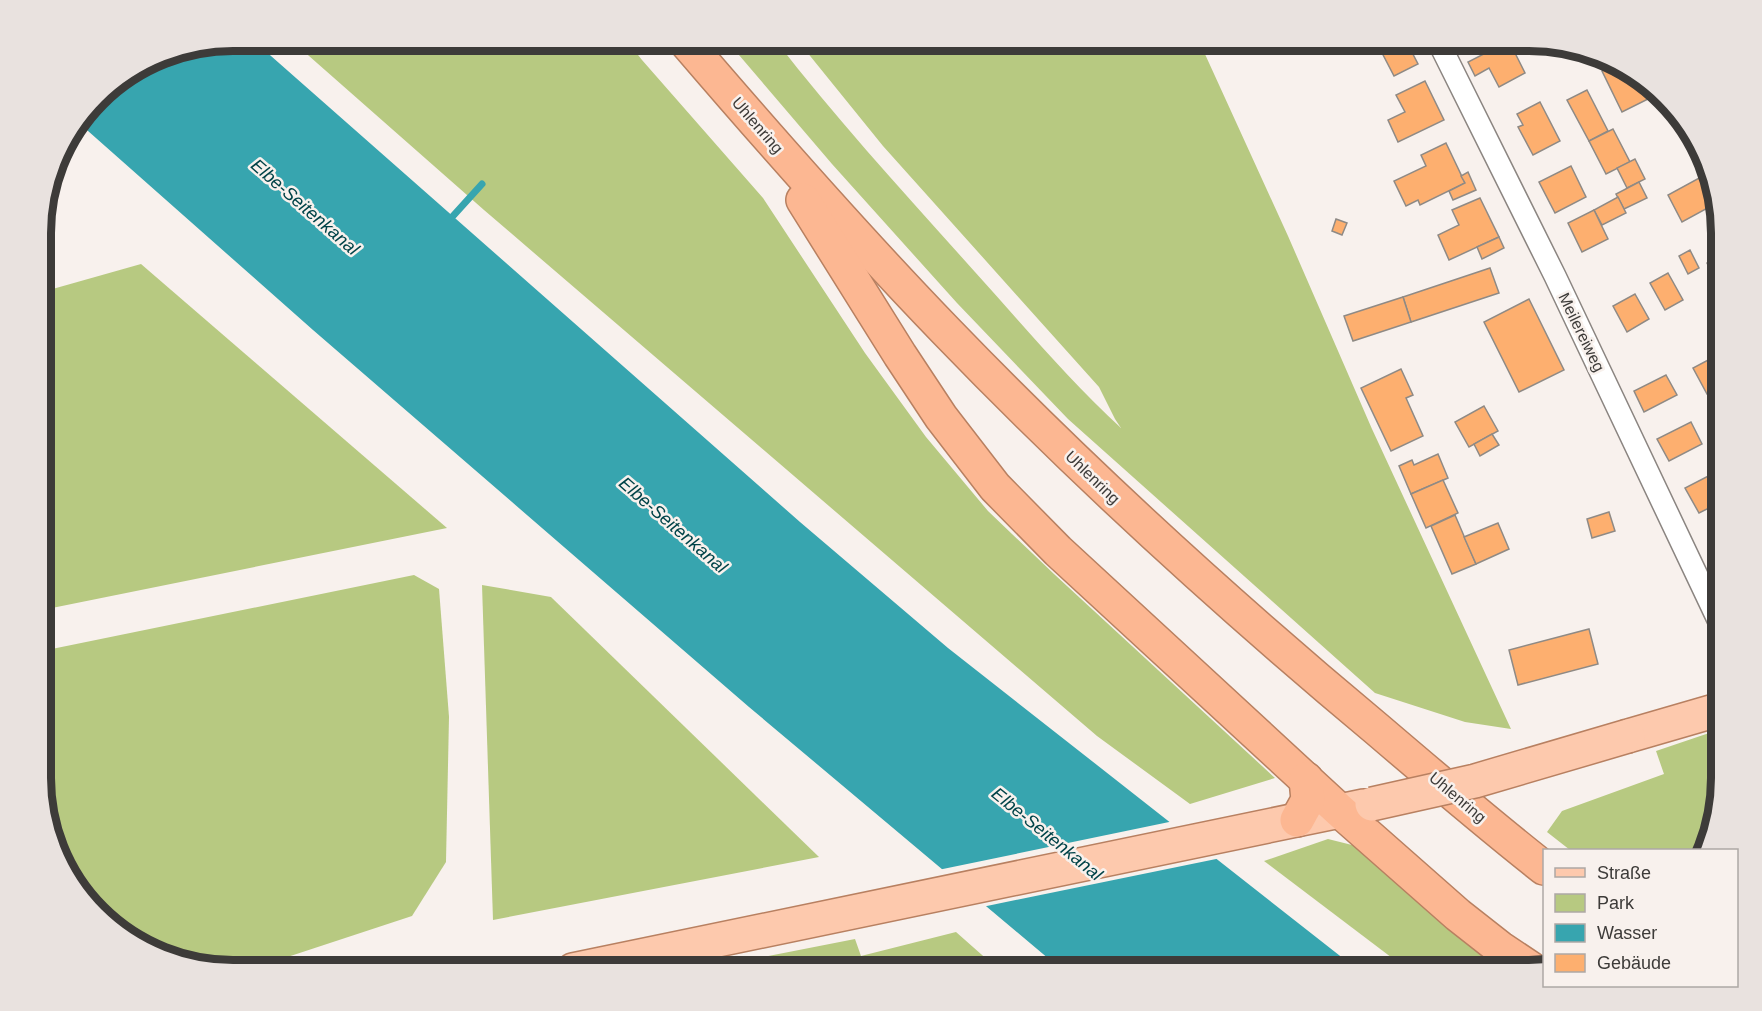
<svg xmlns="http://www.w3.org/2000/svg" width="1762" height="1011" viewBox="0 0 1762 1011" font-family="Helvetica,sans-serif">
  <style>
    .green { fill: #b7c981 }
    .water { fill: #37a5af }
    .pier { fill: #f8f1ed }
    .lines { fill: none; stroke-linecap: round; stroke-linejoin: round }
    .stream { stroke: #37a5af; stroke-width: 7 }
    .building { fill: #fdaf6f; stroke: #8f8a85; stroke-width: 1.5 }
    .minor-casing { stroke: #8b8581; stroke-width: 24 }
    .primary-casing { stroke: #b88061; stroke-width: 36 }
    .trunk-casing { stroke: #b88061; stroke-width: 36 }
    .minor { stroke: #fff; stroke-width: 21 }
    .primary { stroke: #fdc9ad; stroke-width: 33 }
    .trunk { stroke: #fcb792; stroke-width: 33 }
    .primary-bridge-casing { stroke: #b88061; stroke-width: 36; stroke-linecap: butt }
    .primary-bridge { stroke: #fdc9ad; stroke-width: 33 }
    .labels { text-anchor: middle; stroke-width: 5; stroke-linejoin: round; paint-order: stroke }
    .street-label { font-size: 16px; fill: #3d3b39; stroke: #f8f1ed }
    .water-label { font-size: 18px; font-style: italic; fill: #004348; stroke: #f8f1ed }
    .rim { fill: none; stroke: #3d3b39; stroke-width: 8 }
  </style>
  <rect width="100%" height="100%" fill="#f8f1ed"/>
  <g class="green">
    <polygon points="292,41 627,41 642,60 763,198 865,353 926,437 988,511 1054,574 1275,778 1190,804 1097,736 484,210"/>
    <path d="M727,41H776C838,121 907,196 975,272C1023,325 1069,380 1121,428L1115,419L1099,387L883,146L798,41H1199L1288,236L1372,429L1511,729L1465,722L1375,693L1068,419L957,303L832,164Z"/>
    <polygon points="141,264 447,528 42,610 42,292"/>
    <polygon points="414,575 439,589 449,717 446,862 412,916 248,970 232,970 137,945 73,885 42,803 42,651"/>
    <polygon points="482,585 551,597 819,857 493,920"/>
    <polygon points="1721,729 1721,790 1703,850 1570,850 1547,832 1562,811 1664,774 1656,751"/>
    <polygon points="1328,839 1352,845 1379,859 1510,970 1408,970 1264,861"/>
    <polygon points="956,932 999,970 697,970 855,939 861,956"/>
  </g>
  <polygon class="water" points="233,41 254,41 800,522 948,648 1358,970 1062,970 749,707 313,330 79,123 106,88 160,55"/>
  <polygon class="pier" points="1174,821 1221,858 982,907 938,870"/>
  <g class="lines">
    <polyline class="stream" points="453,216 482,184"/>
  </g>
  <g class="building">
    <polygon points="1328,41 1345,41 1332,48"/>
    <polygon points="1391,41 1406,41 1418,64 1394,76 1379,47"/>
    <polygon points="1509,41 1525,73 1499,87 1489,68 1475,76 1468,62"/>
    <polygon points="1616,64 1625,66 1656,95 1622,112 1602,71"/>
    <polygon points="1425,81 1444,120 1398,142 1388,120 1405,112 1396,95"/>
    <polygon points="1587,90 1608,131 1589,141 1567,100"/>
    <polygon points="1540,102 1560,141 1533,155 1518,127 1523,125 1517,114"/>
    <polygon points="1613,129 1630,162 1606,174 1589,141"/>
    <polygon points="1446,143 1465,183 1420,205 1418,200 1406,206 1394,181 1426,166 1421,155"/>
    <polygon points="1635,159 1645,179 1627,188 1617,168"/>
    <polygon points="1571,166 1586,197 1555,213 1539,182"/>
    <polygon points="1468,172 1476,190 1453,200 1449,191 1465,183 1461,176"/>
    <polygon points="1701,177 1715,204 1682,222 1668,195"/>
    <polygon points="1639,182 1647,198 1624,209 1616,194"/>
    <polygon points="1618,197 1626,213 1602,225 1594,210"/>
    <polygon points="1480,198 1499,237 1449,260 1438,235 1459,225 1452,210"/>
    <polygon points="1717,208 1721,220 1721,229 1717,231 1707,213"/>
    <polygon points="1594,210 1608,239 1582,252 1568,223"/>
    <polygon points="1336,219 1347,223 1342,235 1332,231"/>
    <polygon points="1499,237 1504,248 1482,259 1477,247"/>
    <polygon points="1690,250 1699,268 1688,274 1679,256"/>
    <polygon points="1721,255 1721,291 1707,263"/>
    <polygon points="1490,268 1499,293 1411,322 1403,297"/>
    <polygon points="1668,273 1683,300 1665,310 1650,283"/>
    <polygon points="1635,294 1649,319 1627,332 1613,306"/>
    <polygon points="1403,297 1411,322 1353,341 1344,316"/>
    <polygon points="1529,299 1564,370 1519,392 1484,322"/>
    <polygon points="1710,359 1721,379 1721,387 1707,394 1693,368"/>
    <polygon points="1401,369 1413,395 1406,398 1423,436 1391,451 1361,388"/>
    <polygon points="1666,375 1677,395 1644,412 1634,391"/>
    <polygon points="1484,406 1498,431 1469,447 1455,422"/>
    <polygon points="1691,422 1702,444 1669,461 1657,439"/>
    <polygon points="1492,434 1499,445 1480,456 1474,444"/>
    <polygon points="1438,454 1448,478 1411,494 1399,466 1412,460 1414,465"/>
    <polygon points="1720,470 1721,502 1699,513 1685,488"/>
    <polygon points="1443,480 1458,513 1426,528 1411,494"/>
    <polygon points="1609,512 1615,531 1592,538 1587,519"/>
    <polygon points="1455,515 1476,564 1452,574 1431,526"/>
    <polygon points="1498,523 1509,549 1476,564 1464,537"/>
    <polygon points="1589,629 1598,664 1518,685 1509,650"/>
  </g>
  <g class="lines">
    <defs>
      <polyline id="minor" points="1438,41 1555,276 1721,626"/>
      <g id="primary">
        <polyline points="1628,736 1721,709"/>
        <polyline points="573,970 1364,806"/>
      </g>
      <g id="trunk">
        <path d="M685,41C769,139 855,237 946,331C1082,472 1227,604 1378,730C1433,777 1488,824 1544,868"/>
        <polyline points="803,200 900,355 941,417 995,487 1058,551 1340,811 1458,915 1500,948 1533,970"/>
        <polyline points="1297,820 1308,800 1306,779"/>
      </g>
    </defs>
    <use href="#minor" class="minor-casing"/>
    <use href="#primary" class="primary-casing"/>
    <use href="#trunk" class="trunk-casing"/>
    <use href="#minor" class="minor"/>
    <use href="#primary" class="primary"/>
    <use href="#trunk" class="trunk"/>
    <defs>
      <polyline id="primary-bridge" points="1372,804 1475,781 1628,736"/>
    </defs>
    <use href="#primary-bridge" class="primary-bridge-casing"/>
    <use href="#primary-bridge" class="primary-bridge"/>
  </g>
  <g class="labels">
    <g class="street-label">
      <text transform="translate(758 125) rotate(49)" y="6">Uhlenring</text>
      <text transform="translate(1582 332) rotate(64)" y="6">Meilereiweg</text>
      <text transform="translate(1093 477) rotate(44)" y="6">Uhlenring</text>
      <text transform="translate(1458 797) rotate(40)" y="6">Uhlenring</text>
    </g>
    <g class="water-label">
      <text transform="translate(305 207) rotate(41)" y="6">Elbe-Seitenkanal</text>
      <text transform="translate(673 525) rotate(41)" y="6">Elbe-Seitenkanal</text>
      <text transform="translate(1047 834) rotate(39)" y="6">Elbe-Seitenkanal</text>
    </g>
  </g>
  <path d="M0 0H1762V1011H0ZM233 51H1529A182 182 0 0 1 1711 233V778A182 182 0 0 1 1529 960H233A182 182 0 0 1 51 778V233A182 182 0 0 1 233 51Z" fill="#e9e2df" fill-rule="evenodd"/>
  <path class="rim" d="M233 51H1529A182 182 0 0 1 1711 233V778A182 182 0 0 1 1529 960H233A182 182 0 0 1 51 778V233A182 182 0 0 1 233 51Z"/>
  <rect x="1543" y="849" width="195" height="138" fill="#f8f1ed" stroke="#ada8a5" stroke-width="1.5"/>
  <rect x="1555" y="868" width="30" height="9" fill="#fdc9ad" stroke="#ada8a5" stroke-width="1.5"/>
  <text x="1597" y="879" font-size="18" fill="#3d3b39">Straße</text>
  <rect x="1555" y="894" width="30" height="18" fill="#b7c981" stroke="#ada8a5" stroke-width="1.5"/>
  <text x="1597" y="909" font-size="18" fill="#3d3b39">Park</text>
  <rect x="1555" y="924" width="30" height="18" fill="#37a5af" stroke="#ada8a5" stroke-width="1.5"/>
  <text x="1597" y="939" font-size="18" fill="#3d3b39">Wasser</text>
  <rect x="1555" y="954" width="30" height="18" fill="#fdaf6f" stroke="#ada8a5" stroke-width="1.5"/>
  <text x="1597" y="969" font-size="18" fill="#3d3b39">Gebäude</text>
</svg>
